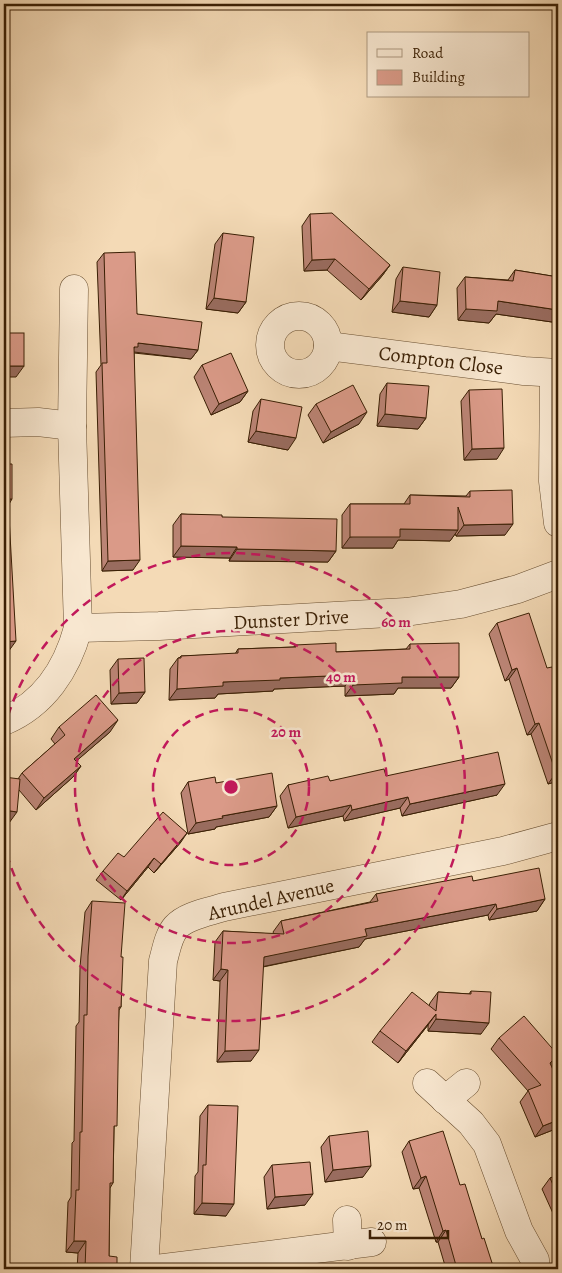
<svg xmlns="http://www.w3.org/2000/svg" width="562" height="1273" viewBox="0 0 562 1273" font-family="Alegreya,serif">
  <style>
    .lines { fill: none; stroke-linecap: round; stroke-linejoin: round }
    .minor-casing { stroke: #684e30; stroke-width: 29 }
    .minor { stroke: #f8e7d0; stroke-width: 28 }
    .wall { fill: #bb8475; stroke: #3a1f04 }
    .shaded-wall { fill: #996c5f; stroke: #3a1f04 }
    .building { fill: #da9a88; stroke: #3a1f04 }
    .ring { fill: none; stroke: #c2185b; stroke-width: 2.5; stroke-dasharray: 9 6 }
    .labels { text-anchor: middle; stroke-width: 5; stroke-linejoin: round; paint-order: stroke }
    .street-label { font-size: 20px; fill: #3a1f04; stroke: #f8e7d0 }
    .centre { fill: #c2185b; stroke: #f8e7d0; stroke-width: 2.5 }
    .ring-label { font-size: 15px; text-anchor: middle; font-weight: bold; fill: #c2185b; stroke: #f8e7d0; stroke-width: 5; stroke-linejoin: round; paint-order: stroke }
  </style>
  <rect width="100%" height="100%" fill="#f4dab6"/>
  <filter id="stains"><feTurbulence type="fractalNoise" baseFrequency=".004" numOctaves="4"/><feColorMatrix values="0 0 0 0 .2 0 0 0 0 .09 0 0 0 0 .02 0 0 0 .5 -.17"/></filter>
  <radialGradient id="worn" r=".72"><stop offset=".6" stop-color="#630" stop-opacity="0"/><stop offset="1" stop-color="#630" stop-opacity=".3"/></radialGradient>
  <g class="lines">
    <defs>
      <g id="minor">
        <circle cx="299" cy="345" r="29"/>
        <polyline points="328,346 524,371 558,373"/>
        <polyline points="554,373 553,481 558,523"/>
        <polyline points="4,423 38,422 72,426"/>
        <polyline points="78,628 159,626 406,612 461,604 518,589 558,574"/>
        <path d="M4,721C44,704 67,669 78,628L72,426L74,289"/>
        <polyline points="427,1083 471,1123 487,1144 519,1231 535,1260 536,1269"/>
        <polyline points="445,1100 466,1083"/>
        <polyline points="347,1220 348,1246"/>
        <path d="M144,1269L163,961C166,951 168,936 176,927C187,915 209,912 224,907L503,851L558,836"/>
        <polyline points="156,1269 372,1242"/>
      </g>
    </defs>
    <use href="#minor" class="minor-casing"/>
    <use href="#minor" class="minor"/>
  </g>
  <g class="wall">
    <polygon points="310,214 390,265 382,276 361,300 327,270 304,271 302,226"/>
    <polygon points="223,233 246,302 238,313 206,309 215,244"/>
    <polygon points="104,253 137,314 198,350 191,359 134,353 133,570 102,571 96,372 101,365 97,262"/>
    <polygon points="403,267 437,305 429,317 392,312 396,279"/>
    <polygon points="515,270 558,277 558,313 552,322 496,314 489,323 458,320 457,288 465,277 508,280"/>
    <polygon points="202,365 248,391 240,402 211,415 194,377"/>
    <polygon points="387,383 426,418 418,429 377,426 380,394"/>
    <polygon points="469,390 497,459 464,460 461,401"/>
    <polygon points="261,399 288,450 248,442 253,411"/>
    <polygon points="316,404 359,424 323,443 308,415"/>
    <polygon points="470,491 505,535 456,536 455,534 450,541 398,540 393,548 342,548 342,515 350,504 404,504 410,495 466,496"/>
    <polygon points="181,514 222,517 336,551 328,562 229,561 230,558 173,557 173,525"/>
    <polygon points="497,623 547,668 558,781 548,784 531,734 527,735 509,679 505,681 489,634"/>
    <polygon points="410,644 459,677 451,688 398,688 394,694 345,696 345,686 274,689 273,691 218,694 215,698 169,700 170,669 178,658 179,658 181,656 235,654 238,649 294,647 295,645 336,652 406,649"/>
    <polygon points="118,659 145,692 137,703 111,704 110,670"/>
    <polygon points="59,727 110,732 76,761 81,766 73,777 36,810 19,790 9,823 18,779 22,773 55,744 51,739"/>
    <polygon points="386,776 497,795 402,816 400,808 344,821 343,816 288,828 280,796 288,785"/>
    <polygon points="188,782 216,783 277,806 269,817 216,827 215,829 188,834 181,793"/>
    <polygon points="181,842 154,873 148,867 121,900 96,880 103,871 124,857"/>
    <polygon points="473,881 545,899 537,911 489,920 488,915 365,939 359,947 263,967 251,1061 217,1062 220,981 213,980 215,942 223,931 274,934 273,932 281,921 370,902 376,894"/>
    <polygon points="92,901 121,957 121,1007 119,1010 114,1130 113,1183 110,1188 109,1256 117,1269 77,1269 78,1253 66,1252 68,1202 71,1197 72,1143 74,1141 76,1026 79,1022 80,967 85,912"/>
    <polygon points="471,991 481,1034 428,1031 428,1025 398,1063 372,1042 380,1031 429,1006 430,1003 438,992 469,994"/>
    <polygon points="499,1038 558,1056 552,1065 558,1128 535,1137 520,1102 528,1091 491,1049"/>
    <polygon points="208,1105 226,1216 194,1214 195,1176 198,1172 200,1116"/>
    <polygon points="329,1136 363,1177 325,1182 321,1147"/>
    <polygon points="409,1141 460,1185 482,1239 494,1269 446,1269 438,1242 436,1242 419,1188 413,1189 402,1152"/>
    <polygon points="272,1165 305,1205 267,1209 264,1177"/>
    <polygon points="558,1175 558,1219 556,1220 542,1189 550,1178"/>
  </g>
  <g class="shaded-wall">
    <polygon points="335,259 327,270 304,271 312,260"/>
    <polygon points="390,265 382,276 361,300 369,289"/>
    <polygon points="214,298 246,302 238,313 206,309"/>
    <polygon points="400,301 437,305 429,317 392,312"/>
    <polygon points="498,301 558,310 558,313 552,322 496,314 489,323 458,320 466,309"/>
    <polygon points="138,343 198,350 191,359 134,352 131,357 127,357"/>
    <polygon points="4,366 24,366 16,377 4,377"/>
    <polygon points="248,391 240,402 211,415 219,404"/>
    <polygon points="367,412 359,424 323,443 331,432"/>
    <polygon points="385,414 426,418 418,429 377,426"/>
    <polygon points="256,431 296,438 288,450 248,442"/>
    <polygon points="504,448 497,459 464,460 472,449"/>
    <polygon points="8,499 12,499 5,511"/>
    <polygon points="513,524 505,535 456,536 464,525"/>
    <polygon points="400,529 458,530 450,541 398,540 393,548 342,548 350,537"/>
    <polygon points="181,546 237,547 230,558 173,557"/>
    <polygon points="237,549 336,551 328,562 229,561"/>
    <polygon points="140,560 133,570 102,571 108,561"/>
    <polygon points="16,641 8,652 4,653 4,642"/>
    <polygon points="517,668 509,679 505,681 512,670"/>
    <polygon points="353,675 345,686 274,689 273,691 218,694 215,698 169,700 177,689 223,682 280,678"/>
    <polygon points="402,677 459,677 451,688 398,688 394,694 345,696 353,685"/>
    <polygon points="145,692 137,703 111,704 119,693"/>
    <polygon points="118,720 110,732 66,770 74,759"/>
    <polygon points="539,723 531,734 527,735 535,724"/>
    <polygon points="81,766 73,777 36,810 44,798"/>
    <polygon points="556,773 558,773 558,781 548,784"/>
    <polygon points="505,784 497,795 402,816 410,804"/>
    <polygon points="408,797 400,808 344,821 352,810"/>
    <polygon points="351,805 343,816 288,828 296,817"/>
    <polygon points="277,806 269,817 216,827 215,829 188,834 196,823 222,816"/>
    <polygon points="4,810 17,812 9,823 4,822"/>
    <polygon points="187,833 181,842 154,873 161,864"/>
    <polygon points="154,858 148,867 121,900 127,891"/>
    <polygon points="545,899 537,911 489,920 497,909"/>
    <polygon points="496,904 488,915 365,939 359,947 256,968 264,957 365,929"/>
    <polygon points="221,969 228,970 220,981 213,980"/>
    <polygon points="436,1014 428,1025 398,1063 406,1051"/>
    <polygon points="436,1019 489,1023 481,1034 428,1031"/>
    <polygon points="259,1050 251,1061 217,1062 225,1051"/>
    <polygon points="558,1056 551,1067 550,1063"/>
    <polygon points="558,1120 558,1128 535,1137 543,1126"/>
    <polygon points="371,1166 363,1177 325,1182 333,1170"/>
    <polygon points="426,1176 419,1188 413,1189 421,1178"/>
    <polygon points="313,1194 305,1205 267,1209 275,1197"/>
    <polygon points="202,1203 234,1204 226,1216 194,1214"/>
    <polygon points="446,1230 438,1242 436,1242 443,1231"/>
    <polygon points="74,1241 86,1241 78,1253 66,1252"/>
  </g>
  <g class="building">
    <polygon points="332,213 390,265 369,289 335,259 312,260 310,214"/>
    <polygon points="223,233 254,237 246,302 214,298"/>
    <polygon points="135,252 137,314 202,322 198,350 138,343 138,347 134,347 140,560 108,561 102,363 107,363 104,253"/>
    <polygon points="403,267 440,272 437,305 400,301"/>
    <polygon points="515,270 558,277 558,310 498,301 497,311 466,309 465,277 513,281"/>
    <rect x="4" y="333" width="20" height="33"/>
    <polygon points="231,353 248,391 219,404 202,365"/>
    <polygon points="387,383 429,386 426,418 385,414"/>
    <polygon points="353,385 367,412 331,432 316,404"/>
    <polygon points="502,389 504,448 472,449 469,390"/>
    <polygon points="261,399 302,407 296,438 256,431"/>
    <polygon points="4,464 12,464 12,499 8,499 16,641 4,642"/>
    <polygon points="512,490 513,524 464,525 458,507 458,530 400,529 400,537 350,537 350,504 410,504 410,495 470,497 470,491"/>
    <polygon points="181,514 222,515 222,517 337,519 336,551 237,549 237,547 181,546"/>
    <polygon points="529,613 547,668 552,667 558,687 558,773 556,773 539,723 535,724 517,668 512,670 497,623"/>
    <polygon points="336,643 336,652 410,649 410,644 459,643 459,677 402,677 402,683 353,685 353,675 280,678 280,680 223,682 223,686 177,689 178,658 181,658 181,656 238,653 238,649 296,647 295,645"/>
    <polygon points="144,658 145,692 119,693 118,659"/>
    <polygon points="96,695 118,720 74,759 81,766 44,798 22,773 65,735 59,727"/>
    <polygon points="498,752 505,784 410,804 408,797 352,810 351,805 296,817 288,785 328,776 330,781 384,769 386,776"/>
    <polygon points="272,773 277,806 222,816 223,818 196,823 188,782 215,777 216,783"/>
    <polygon points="4,777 20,779 17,812 4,810"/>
    <polygon points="163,812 187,833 161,864 154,858 127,891 103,871 118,853 124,857"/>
    <polygon points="539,868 545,899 497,909 496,904 365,929 367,936 264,957 259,1050 225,1051 228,970 221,969 223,931 284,934 281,921 378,901 376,894 472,876 473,881"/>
    <polygon points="92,901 125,903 121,957 123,957 121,1007 119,1007 117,1126 114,1126 113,1183 110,1183 109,1256 117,1257 117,1269 85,1269 86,1241 74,1241 76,1190 79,1190 80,1132 82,1132 84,1015 87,1015 88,956"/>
    <polygon points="471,991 491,992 489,1023 436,1019 436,1014 406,1051 380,1031 412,992 436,1011 438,992 471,994"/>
    <polygon points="524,1016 558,1055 550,1063 558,1081 558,1120 543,1126 528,1090 541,1085 499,1038"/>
    <polygon points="208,1105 238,1106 234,1204 202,1203 203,1165 206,1165"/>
    <polygon points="368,1131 371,1166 333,1170 329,1136"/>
    <polygon points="443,1131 460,1185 465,1184 482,1239 484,1238 494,1269 457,1269 446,1230 443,1231 426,1176 421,1178 409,1141"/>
    <polygon points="310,1162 313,1194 275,1197 272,1165"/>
    <polygon points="558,1175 558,1196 550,1178"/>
  </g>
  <g class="ring">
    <circle cx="231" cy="787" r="78"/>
    <circle cx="231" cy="787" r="156"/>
    <path d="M4 730A234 234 0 1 1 4 844"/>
  </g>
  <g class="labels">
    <g class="street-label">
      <text transform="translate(441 360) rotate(7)" y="7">Compton Close</text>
      <text transform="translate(291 619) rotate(-3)" y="7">Dunster Drive</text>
      <text transform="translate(271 899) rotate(-13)" y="7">Arundel Avenue</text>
    </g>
  </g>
  <circle cx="231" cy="787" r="8" class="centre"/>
  <g class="ring-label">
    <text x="396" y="627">60 m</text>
    <text x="341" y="682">40 m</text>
    <text x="286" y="737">20 m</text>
  </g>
  <rect width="562" height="1273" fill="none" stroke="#f4dab6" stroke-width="20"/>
  <rect x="5" y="5" width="552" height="1263" fill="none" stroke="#3a1f04" stroke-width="2.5"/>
  <rect x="10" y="10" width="542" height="1253" fill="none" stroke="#3a1f04"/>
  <rect x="367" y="32" width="162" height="65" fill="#f8e7d0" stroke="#ac977e"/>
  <rect x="377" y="49" width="25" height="8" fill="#f8e7d0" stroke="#ac977e"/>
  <text x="412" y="58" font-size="15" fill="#3a1f04">Road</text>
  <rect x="377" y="70" width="25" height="15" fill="#da9a88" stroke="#ac977e"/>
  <text x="412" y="82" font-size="15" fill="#3a1f04">Building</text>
  <path d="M370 1230v8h78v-8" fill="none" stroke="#3a1f04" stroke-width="2.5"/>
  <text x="377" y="1230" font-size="15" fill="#3a1f04" stroke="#f8e7d0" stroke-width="4" paint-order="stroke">20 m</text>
  <rect width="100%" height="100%" filter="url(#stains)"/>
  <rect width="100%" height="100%" fill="url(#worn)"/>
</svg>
